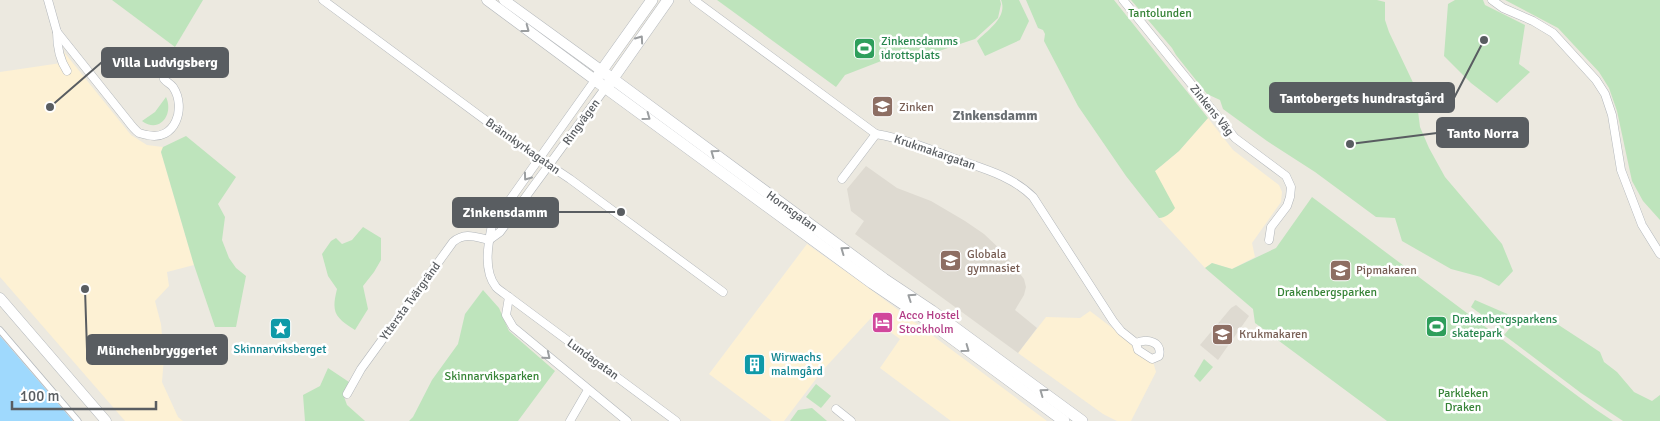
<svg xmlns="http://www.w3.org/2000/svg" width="1660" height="421" viewBox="0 0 1660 421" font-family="Signika,sans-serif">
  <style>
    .commercial { fill: #fdf1d4 }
    .education { fill: #dedad1 }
    .green { fill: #bee4bc }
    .water { fill: #9fd9fd }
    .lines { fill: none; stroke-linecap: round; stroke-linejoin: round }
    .pedestrian-casing { stroke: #b3b7bb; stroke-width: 7 }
    .minor-casing { stroke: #b3b7bb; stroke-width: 9 }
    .tertiary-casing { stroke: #b3b7bb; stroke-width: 11 }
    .secondary-casing { stroke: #b4b8bd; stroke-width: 12 }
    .pedestrian { stroke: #fff; stroke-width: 5.5 }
    .minor { stroke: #fff; stroke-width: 8 }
    .tertiary { stroke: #fff; stroke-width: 10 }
    .secondary { stroke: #fff; stroke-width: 11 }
    .oneway { stroke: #9b9ea0 }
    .labels { text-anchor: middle; stroke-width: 5; stroke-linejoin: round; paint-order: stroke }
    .park-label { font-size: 12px; fill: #368336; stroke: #fff }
    .leisure-label { font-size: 12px; fill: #27864d; stroke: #fff; text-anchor: start }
    .education-label { font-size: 12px; fill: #785e54; stroke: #fff; text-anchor: start }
    .street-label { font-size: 12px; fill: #595d61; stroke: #fff }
    .hotel-label { font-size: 12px; fill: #b23c85; stroke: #fff; text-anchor: start }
    .culture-label { font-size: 12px; fill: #0d838f; stroke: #fff }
    .neighbourhood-label { font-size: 14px; font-weight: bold; fill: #6a6f73; stroke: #fff }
    .leader { fill: none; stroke: #595d61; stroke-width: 2 }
    .callout-dot { fill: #595d61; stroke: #fff; stroke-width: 2 }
    .callout { fill: #595d61; stroke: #595d61; stroke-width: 2 }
    .callout-label { font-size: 14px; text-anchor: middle; font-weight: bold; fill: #fff }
  </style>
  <rect width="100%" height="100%" fill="#ece9e0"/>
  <g class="commercial">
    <polygon points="64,52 131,135 147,145 163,147 161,152 194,265 167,272 169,286 155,301 161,324 164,357 162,382 178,417 183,421 125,421 0,277 0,72 61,63"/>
    <polygon points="1208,118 1233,150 1279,185 1282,192 1281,202 1252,243 1255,257 1232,269 1212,263 1205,268 1159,218 1162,218 1155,171 1179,151"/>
    <polygon points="807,244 862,283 1047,421 951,421 880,368 900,339 871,318 822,371 784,421 772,421 709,374"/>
    <polygon points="1090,311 1152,358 1156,372 1131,421 1117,421 1103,414 1018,353 1046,317 1080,318"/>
  </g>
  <g class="education">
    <polygon points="866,166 897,188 931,201 965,221 984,234 1003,252 1024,279 1026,287 1024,295 1015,310 1037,328 1018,353 855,234 864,221 851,211 847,189"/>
    <polygon points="1236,305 1249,316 1218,360 1200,345 1231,308"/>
  </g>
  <g class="green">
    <polygon points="112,0 203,0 175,47"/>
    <polygon points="717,0 1000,0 1001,4 998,18 975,39 912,60 889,58 845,75 836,87"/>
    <path d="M1001,0H1019L1029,21L1020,40L985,56L977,41C988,30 1008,17 1001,0Z"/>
    <path d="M1026,0H1114L1208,118L1179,151L1155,171L1175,208C1172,213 1164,218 1159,218L1126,176L1078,106L1044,41L1045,34L1043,30L1038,28Z"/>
    <polygon points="1131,0 1377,0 1385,2 1385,20 1389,32 1418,93 1418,111 1420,127 1429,148 1445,177 1502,244 1513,271 1499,286 1481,277 1451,269 1402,241 1395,218 1376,217 1315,172 1267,141 1223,109 1220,100 1207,94 1176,55 1172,48"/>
    <polygon points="1455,0 1483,0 1485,5 1525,25 1519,64 1530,72 1497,103 1471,83 1444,56 1448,4"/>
    <polygon points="1505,0 1660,0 1660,220 1643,201 1632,181 1617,111 1609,88 1599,72 1558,28"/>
    <path d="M166,97C174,114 160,134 142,121L155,112Z"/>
    <polygon points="186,136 236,177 218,204 225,217 222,240 229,258 236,268 246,276 236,327 215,327 194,265 161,152 163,147"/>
    <polygon points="1312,197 1595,409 1613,421 1387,421 1255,323 1253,309 1205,268 1212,263 1232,269 1276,248"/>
    <path d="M363,227L381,238V260L374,272L363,286L368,309L355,330C335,317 331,313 337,289L328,276L322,254L331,241L336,238L342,244L352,240Z"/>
    <polygon points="483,290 499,308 509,331 555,371 518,421 409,421 413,417 432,380 458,344 465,314"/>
    <polygon points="1475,300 1512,316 1503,330 1471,307"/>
    <polygon points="1554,322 1600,352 1604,362 1617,372 1634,392 1652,401 1660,395 1660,421 1623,421 1581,393 1504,335 1514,323"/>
    <polygon points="1204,359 1213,367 1200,382 1194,376"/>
    <polygon points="328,368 349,382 343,394 347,405 365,421 305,421 303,395 320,386"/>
    <polygon points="816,384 831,396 821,408 806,397"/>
    <polygon points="812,408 827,421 790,421 798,410"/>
  </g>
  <polygon class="water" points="0,336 7,344 73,421 0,421"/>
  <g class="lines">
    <defs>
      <polyline id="pedestrian" points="0,330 78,421"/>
      <g id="minor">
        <path d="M48,0L57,32L128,121C131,125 135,130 139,133C140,133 145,135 147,135C175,142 187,108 173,87C171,84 166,82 164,79"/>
        <polyline points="323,0 519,145 570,179 723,292"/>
        <path d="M694,0L876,134C904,139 927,148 953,158C981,168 1011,175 1033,197L1113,321L1121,331L1136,343L1138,350L1152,359L1159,356C1163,342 1147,338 1136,343"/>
        <polyline points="1123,0 1235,138 1286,176 1291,187 1290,197 1287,206 1271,227 1269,240"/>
        <polyline points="1492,0 1503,8 1533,21 1553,33 1596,80 1605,94 1612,115 1621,170 1642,225 1660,254"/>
        <path d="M57,32C57,47 59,59 67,71"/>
        <path d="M595,80L492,225C488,244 483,271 496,287C500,291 505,294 509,297L676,421"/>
        <polyline points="842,179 876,134"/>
        <polyline points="489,240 500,232 606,87"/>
        <polyline points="509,297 506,315 513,327 627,421"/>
        <path d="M347,394L361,369L453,242C465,232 475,237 489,240"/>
        <polyline points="836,409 851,421"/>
        <polyline points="570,421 588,390"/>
      </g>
      <g id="tertiary">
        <polyline points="487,0 595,80"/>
        <polyline points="504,0 602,71"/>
        <polyline points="0,298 106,421"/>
      </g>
      <g id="secondary">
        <polyline points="652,0 595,80 872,283 927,320 1064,421"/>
        <polyline points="602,71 884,279 932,311 1082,421"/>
        <polyline points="609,84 668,0"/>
      </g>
    </defs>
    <use href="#pedestrian" class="pedestrian-casing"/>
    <use href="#minor" class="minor-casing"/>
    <use href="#tertiary" class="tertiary-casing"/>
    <use href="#secondary" class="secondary-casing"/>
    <use href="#pedestrian" class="pedestrian"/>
    <use href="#minor" class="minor"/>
    <use href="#tertiary" class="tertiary"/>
    <use href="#secondary" class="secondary"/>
  </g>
  <defs><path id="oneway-chevron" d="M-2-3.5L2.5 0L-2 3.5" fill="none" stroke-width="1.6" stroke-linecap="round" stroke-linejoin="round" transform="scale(1.25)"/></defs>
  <g class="oneway">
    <use href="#oneway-chevron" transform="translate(526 29) rotate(37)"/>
    <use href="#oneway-chevron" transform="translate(640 39) rotate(-55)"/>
    <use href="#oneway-chevron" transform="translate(647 117) rotate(36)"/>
    <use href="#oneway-chevron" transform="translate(714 153) rotate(-144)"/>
    <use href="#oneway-chevron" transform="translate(527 177) rotate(126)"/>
    <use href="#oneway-chevron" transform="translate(844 250) rotate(-144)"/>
    <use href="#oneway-chevron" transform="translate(911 297) rotate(-146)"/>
    <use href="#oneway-chevron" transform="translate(966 349) rotate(36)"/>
    <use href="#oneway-chevron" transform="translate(547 356) rotate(39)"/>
    <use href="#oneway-chevron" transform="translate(1043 392) rotate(-144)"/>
  </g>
  <defs>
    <symbol id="stadium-square" viewBox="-11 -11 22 22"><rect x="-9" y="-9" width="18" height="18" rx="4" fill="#2e9e5b" stroke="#fff"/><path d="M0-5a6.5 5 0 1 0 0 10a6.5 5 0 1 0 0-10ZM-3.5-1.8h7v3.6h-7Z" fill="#fff"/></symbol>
    <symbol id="school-square" viewBox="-11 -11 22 22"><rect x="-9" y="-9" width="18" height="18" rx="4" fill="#8d6e63" stroke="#fff"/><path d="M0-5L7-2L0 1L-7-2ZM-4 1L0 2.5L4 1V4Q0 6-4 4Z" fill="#fff"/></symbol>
    <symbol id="hotel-square" viewBox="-11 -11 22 22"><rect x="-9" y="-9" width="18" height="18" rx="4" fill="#d1479c" stroke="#fff"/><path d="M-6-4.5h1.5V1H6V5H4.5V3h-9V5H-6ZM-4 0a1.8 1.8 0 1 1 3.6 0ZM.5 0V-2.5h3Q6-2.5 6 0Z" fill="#fff"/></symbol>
    <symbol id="sight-square" viewBox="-11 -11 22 22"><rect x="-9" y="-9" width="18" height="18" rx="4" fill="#0f9aa8" stroke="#fff"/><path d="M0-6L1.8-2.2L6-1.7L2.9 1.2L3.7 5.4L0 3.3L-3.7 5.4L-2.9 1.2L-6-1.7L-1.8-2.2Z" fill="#fff"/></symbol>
    <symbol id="building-square" viewBox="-11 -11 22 22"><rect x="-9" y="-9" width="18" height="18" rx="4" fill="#0f9aa8" stroke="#fff"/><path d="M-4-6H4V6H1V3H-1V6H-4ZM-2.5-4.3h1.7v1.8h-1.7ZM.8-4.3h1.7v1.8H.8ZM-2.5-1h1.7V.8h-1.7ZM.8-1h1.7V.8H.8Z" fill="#fff"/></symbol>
  </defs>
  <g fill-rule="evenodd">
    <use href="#stadium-square" x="852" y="36" width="25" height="25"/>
    <use href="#school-square" x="870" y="94" width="25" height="25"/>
    <use href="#school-square" x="938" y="248" width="25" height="25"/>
    <use href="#school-square" x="1328" y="258" width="25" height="25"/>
    <use href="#hotel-square" x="870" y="310" width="25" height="25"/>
    <use href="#stadium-square" x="1424" y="314" width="25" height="25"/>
    <use href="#sight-square" x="268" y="316" width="25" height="25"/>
    <use href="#school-square" x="1210" y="322" width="25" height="25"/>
    <use href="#building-square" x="742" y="352" width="25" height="25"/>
  </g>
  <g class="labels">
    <g class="park-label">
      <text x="1160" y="17">Tantolunden</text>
      <text x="1327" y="296">Drakenbergsparken</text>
      <text x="492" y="380">Skinnarviksparken</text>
      <text x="1463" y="397">Parkleken<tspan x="1463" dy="14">Draken</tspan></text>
    </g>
    <g class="leisure-label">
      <text x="881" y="45">Zinkensdamms<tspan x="881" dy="14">idrottsplats</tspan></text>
      <text x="1452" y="323">Drakenbergsparkens<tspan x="1452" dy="14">skatepark</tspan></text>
    </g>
    <g class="education-label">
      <text x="899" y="111">Zinken</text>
      <text x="967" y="258">Globala<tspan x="967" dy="14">gymnasiet</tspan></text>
      <text x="1356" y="274">Pipmakaren</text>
      <text x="1239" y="338">Krukmakaren</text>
    </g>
    <g class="street-label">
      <text transform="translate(1212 110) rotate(51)" y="4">Zinkens Väg</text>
      <text transform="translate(581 122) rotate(-54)" y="4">Ringvägen</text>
      <text transform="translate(523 146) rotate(35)" y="4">Brännkyrkagatan</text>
      <text transform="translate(935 152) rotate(19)" y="4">Krukmakargatan</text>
      <text transform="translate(792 211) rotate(36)" y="4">Hornsgatan</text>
      <text transform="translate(410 301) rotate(-54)" y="4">Yttersta Tvärgränd</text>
      <text transform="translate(593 359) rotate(36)" y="4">Lundagatan</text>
    </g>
    <g class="hotel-label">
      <text x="899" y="319">Acco Hostel<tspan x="899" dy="14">Stockholm</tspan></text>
    </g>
    <g class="culture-label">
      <text x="280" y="353">Skinnarviksberget</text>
      <text x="771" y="361" text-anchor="start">Wirwachs<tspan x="771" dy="14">malmgård</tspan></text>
    </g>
    <g class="neighbourhood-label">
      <text x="995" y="120">Zinkensdamm</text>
    </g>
  </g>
  <path class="leader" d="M50 107L102 62M1484 40L1454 98M1350 144L1437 133M621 212L558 212M85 289L87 350"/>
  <g class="callout-dot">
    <circle cx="50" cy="107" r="5"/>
    <circle cx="1484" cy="40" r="5"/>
    <circle cx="1350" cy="144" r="5"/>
    <circle cx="621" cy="212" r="5"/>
    <circle cx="85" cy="289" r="5"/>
  </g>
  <g class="callout">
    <rect x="102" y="48" width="126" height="29" rx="5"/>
    <rect x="1270" y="83" width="184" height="29" rx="5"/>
    <rect x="1437" y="118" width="91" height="29" rx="5"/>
    <rect x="453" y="198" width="105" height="29" rx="5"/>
    <rect x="87" y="335" width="140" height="29" rx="5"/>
  </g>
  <g class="callout-label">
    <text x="165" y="67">Villa Ludvigsberg</text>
    <text x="1362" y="103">Tantobergets hundrastgård</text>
    <text x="1483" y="138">Tanto Norra</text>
    <text x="505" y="217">Zinkensdamm</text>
    <text x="157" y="355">Münchenbryggeriet</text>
  </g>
  <path d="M12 401v8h144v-8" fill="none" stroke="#595d61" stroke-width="2.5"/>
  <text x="20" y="401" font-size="15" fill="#595d61" stroke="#ffffff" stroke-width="4" paint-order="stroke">100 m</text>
</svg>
